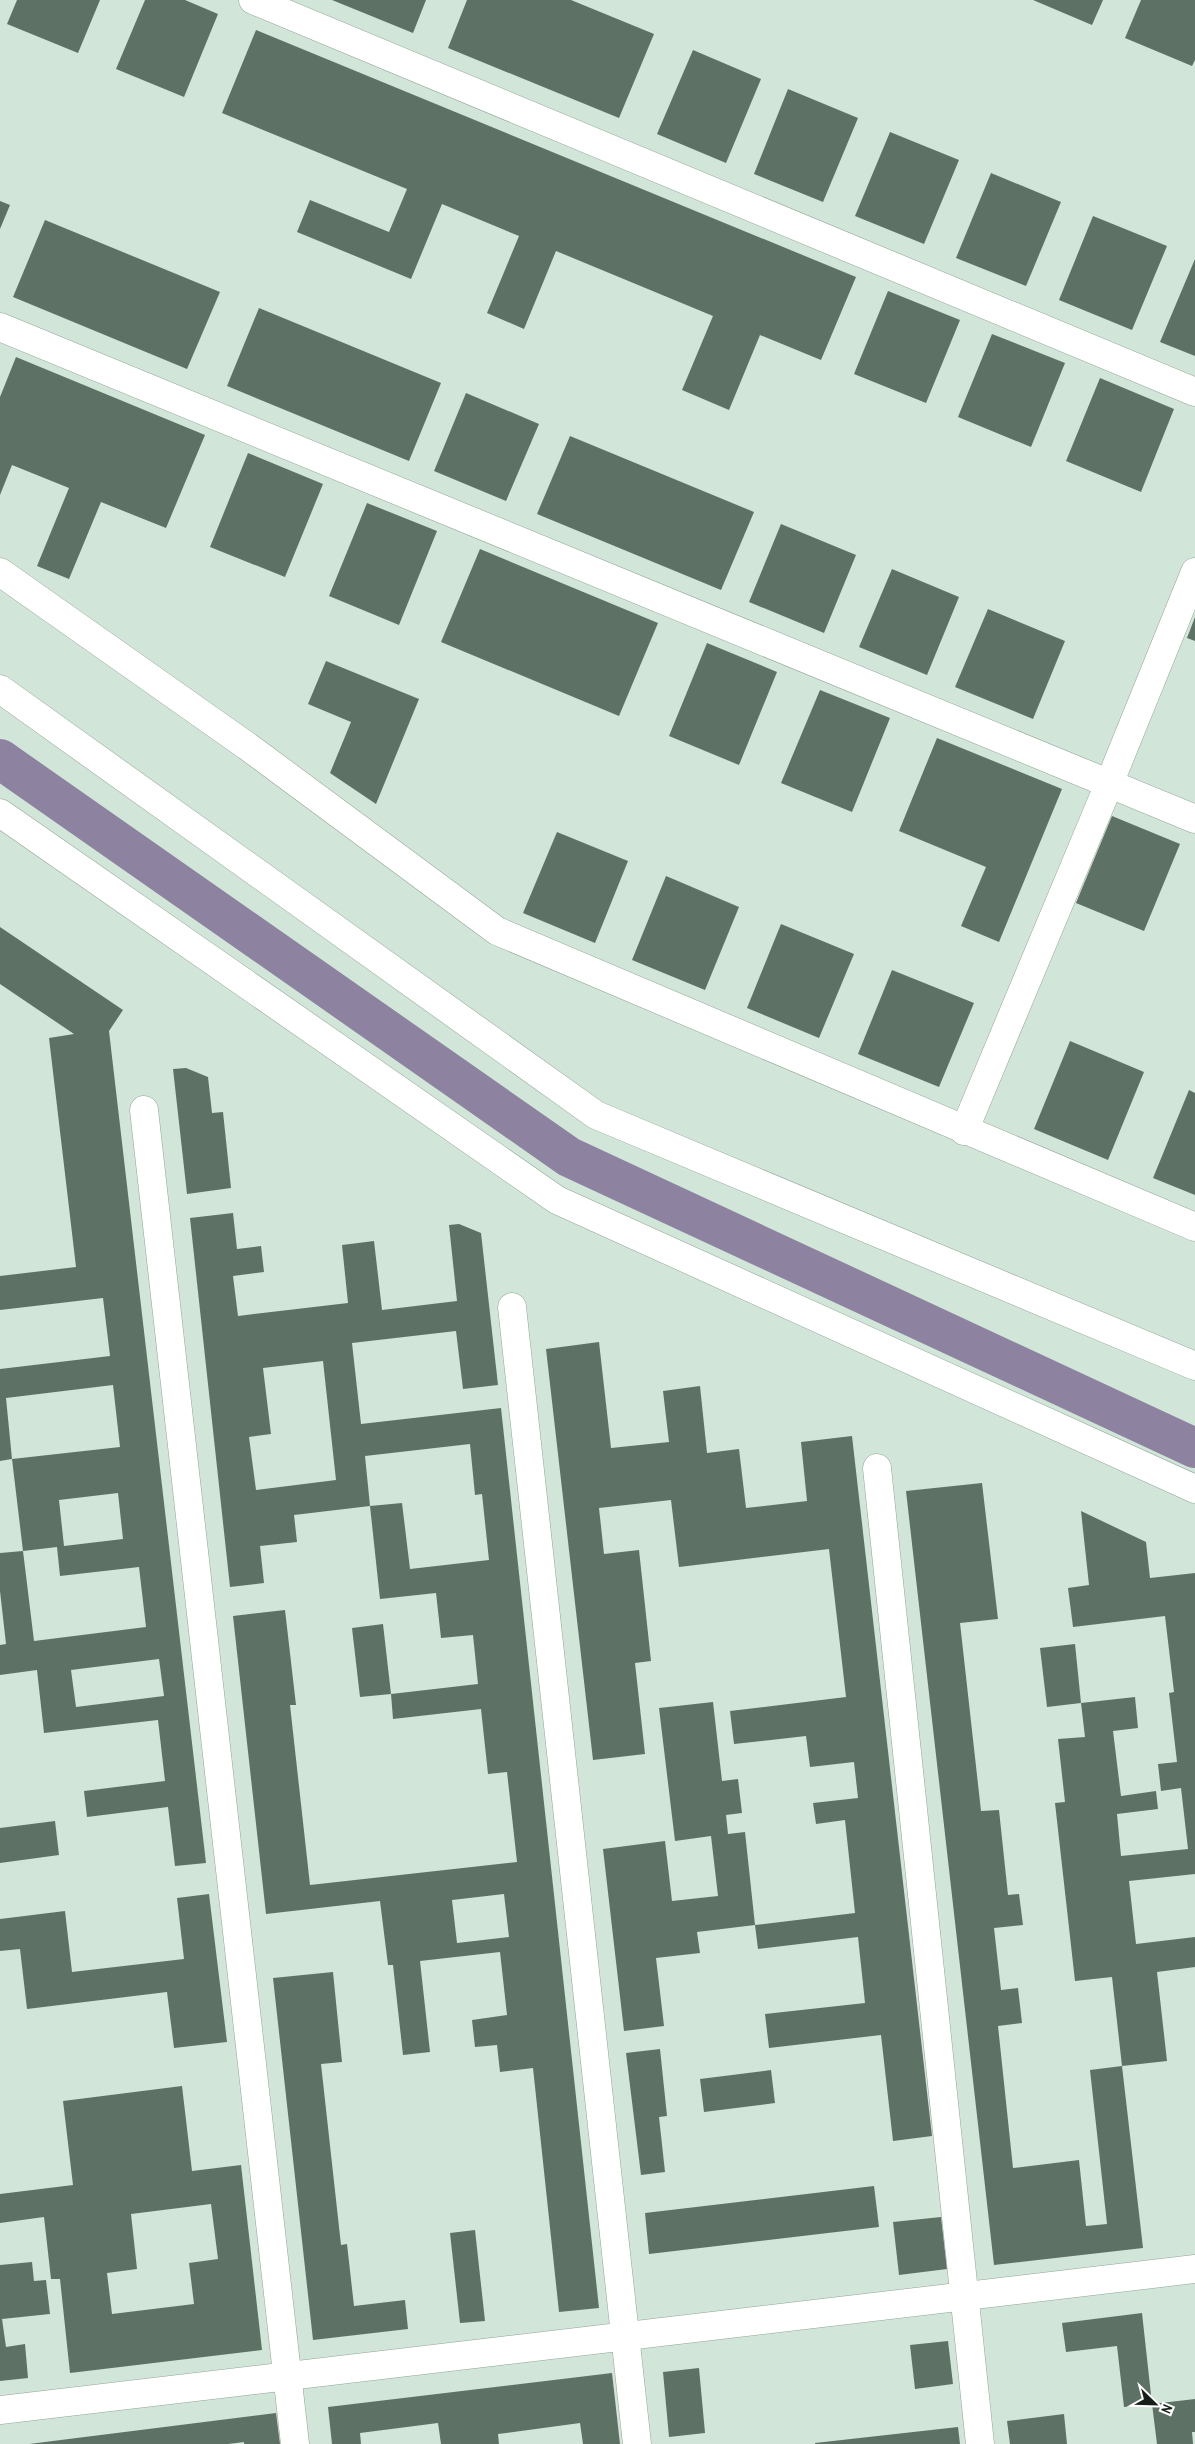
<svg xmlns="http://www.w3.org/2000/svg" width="1195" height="2444" viewBox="0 0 1195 2444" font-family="'Archivo Narrow',sans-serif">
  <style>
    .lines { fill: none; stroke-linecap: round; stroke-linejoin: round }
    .canal { stroke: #8d83a1; stroke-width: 40 }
    .building { fill: #5e7165; fill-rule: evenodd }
    .minor-casing { stroke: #91a598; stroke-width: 29 }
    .minor { stroke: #fff; stroke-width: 28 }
  </style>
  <rect width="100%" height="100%" fill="#d1e6d8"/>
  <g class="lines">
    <polyline class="canal" points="0,759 569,1157 1195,1448"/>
  </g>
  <g class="building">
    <polygon points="17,0 100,0 78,53 7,24"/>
    <polygon points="145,0 185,0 218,14 184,97 116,69"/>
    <polygon points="332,0 426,0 413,33"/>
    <polygon points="467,0 571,0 654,34 619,118 448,48"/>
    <polygon points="1033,0 1103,0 1092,25"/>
    <polygon points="1141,0 1195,0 1195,60 1192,66 1125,38"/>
    <polygon points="256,30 856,277 821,360 760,335 729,410 682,390 713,316 556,251 524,329 487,313 519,236 442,204 411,279 297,232 310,200 389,232 407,189 222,113"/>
    <polygon points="693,50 761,79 726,163 657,134"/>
    <polygon points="788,89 858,118 823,202 754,174"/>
    <polygon points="890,132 959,160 924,244 855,216"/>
    <polygon points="991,173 1061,202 1026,286 956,258"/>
    <polygon points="0,201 10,205 0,229"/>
    <polygon points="1093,216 1167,246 1132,330 1059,300"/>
    <polygon points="45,220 220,292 187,369 13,297"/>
    <polygon points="1195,259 1195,356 1160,342"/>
    <polygon points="888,291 960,320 926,403 854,374"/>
    <polygon points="259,308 441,383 409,461 227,386"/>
    <polygon points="992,334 1065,363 1031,447 958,417"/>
    <polygon points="16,357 205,435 166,528 101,502 69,579 37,566 69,488 12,465 0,495 0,397"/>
    <polygon points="1100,378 1174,409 1141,492 1066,461"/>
    <polygon points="466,393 539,424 506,501 434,471"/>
    <polygon points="570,436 754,512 721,590 537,514"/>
    <polygon points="248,453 323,484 285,577 210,547"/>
    <polygon points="367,503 437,531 399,625 329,596"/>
    <polygon points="781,524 856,555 824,633 749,602"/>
    <polygon points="480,549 658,623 619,716 441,642"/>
    <polygon points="892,569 959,597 927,675 859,647"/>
    <polygon points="988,609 1065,641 1033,719 955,687"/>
    <polygon points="1195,617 1195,641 1187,638"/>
    <polygon points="707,643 777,672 739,765 669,736"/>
    <polygon points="326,661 419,699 376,804 330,773 351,722 308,704"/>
    <polygon points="820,690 890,718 852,812 781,783"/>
    <polygon points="937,738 1062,789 999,942 961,926 986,867 899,831"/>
    <polygon points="1112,816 1180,844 1144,931 1076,903"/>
    <polygon points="557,832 628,861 595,943 523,913"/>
    <polygon points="666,876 739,907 705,990 632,960"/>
    <polygon points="781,924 854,954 819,1038 747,1008"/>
    <path d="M0,927L123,1010L109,1031L206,1863L175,1866L168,1807L87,1817L84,1791L165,1781L158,1720L44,1733L37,1670L0,1675V1645L6,1644L0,1591V1553L23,1551L34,1641L146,1627L139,1567L60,1576L57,1547L23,1551L12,1459L0,1461V1369L110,1356L103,1298L0,1310V1276L76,1267L49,1038L74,1034L0,984ZM113,1385L120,1447L12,1459L6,1398ZM118,1493L123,1539L64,1546L59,1500ZM159,1659L164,1696L76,1707L71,1670Z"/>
    <polygon points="892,970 974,1003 939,1087 858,1054"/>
    <polygon points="1070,1041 1144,1072 1108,1160 1034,1129"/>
    <polygon points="186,1068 208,1077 212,1113 223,1112 231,1188 187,1194 173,1069"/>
    <polygon points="1189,1090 1195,1093 1195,1195 1153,1178"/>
    <path d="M233,1213L237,1249L261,1246L264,1272L233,1276L238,1316L348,1303L342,1245L374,1241L382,1310L457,1301L449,1225L459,1224L481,1233L498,1385L463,1389L456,1331L352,1343L361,1424L501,1408L599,2308L559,2312L533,2068L500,2072L497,2045L475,2047L472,2020L507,2015L500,1952L420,1961L430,2052L403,2055L393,1965H388L380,1901L266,1914L233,1616L285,1610L296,1705H290L310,1885L517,1862L507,1772L488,1774L481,1709L393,1719L391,1694L478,1684L473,1635L441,1638L436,1593L380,1599L370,1506L402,1503L410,1569L489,1560L482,1494L475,1495L470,1444L365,1456L370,1506L294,1515L297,1542L260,1546L264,1583L230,1587L190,1218ZM323,1361L336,1480L256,1490L249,1437L271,1434L263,1368ZM504,1894L509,1937L457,1943L452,1900Z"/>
    <polygon points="599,1342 611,1448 669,1442 663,1391 700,1386 707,1453 739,1449 746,1508 807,1501 801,1442 852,1436 932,2136 893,2141 881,2035 769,2048 765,2014 865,2003 858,1937 758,1949 755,1925 855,1913 845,1820 816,1824 813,1803 858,1798 854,1762 810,1767 806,1736 734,1744 730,1711 846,1697 829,1549 679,1567 671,1500 599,1508 604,1554 639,1550 651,1661 635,1663 645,1754 593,1760 546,1349"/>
    <polygon points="982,1483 998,1619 960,1623 981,1811 999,1810 1008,1895 1019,1894 1023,1925 994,1928 1001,1990 1018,1988 1022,2023 998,2026 1013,2168 1079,2160 1086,2226 1107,2224 1090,2070 1122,2066 1112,1977 1075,1981 1055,1803 1065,1802 1058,1739 1085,1737 1081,1703 1135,1697 1138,1728 1113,1731 1121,1796 1156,1791 1158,1809 1117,1814 1121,1856 1188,1849 1181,1788 1161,1791 1158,1764 1177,1762 1169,1693 1174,1692 1165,1616 1073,1627 1068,1588 1089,1585 1081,1511 1146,1542 1150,1578 1195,1573 1195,1874 1129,1881 1136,1944 1195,1937 1195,1967 1157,1972 1167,2061 1122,2066 1143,2248 994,2265 906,1491"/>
    <polygon points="383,1624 391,1694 360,1697 352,1628"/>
    <polygon points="1075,1644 1081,1703 1047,1707 1040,1648"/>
    <polygon points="713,1702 722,1781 738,1779 742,1813 726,1815 728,1834 745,1832 755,1925 697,1932 700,1953 656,1958 664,2026 624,2031 603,1849 665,1841 672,1901 718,1896 711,1836 675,1841 659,1708"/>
    <polygon points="55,1821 59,1855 0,1863 0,1828"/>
    <polygon points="209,1894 227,2042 174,2048 167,1992 27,2009 20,1949 0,1951 0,1919 65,1911 72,1972 184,1959 177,1898"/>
    <polygon points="333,1972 342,2062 321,2064 341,2245 347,2244 354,2306 405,2300 408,2329 313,2340 273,1978"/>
    <polygon points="660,2049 667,2116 659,2117 665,2172 641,2175 626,2053"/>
    <polygon points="771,2070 775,2103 704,2112 700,2079"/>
    <path d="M182,2086L192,2171L241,2165L262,2350L70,2373L60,2279H51L44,2217L0,2223V2194L73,2185L63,2101ZM211,2204L218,2259L189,2263L194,2304L112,2314L107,2273L137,2269L131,2214Z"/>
    <polygon points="874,2186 879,2227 649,2254 645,2213"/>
    <polygon points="941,2217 947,2269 899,2275 893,2222"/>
    <polygon points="475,2230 485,2321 460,2323 450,2233"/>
    <polygon points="32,2262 34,2281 46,2280 50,2314 2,2319 6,2347 25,2344 28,2378 0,2381 0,2265"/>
    <polygon points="1142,2313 1152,2404 1124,2407 1117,2346 1066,2352 1062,2323"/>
    <polygon points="948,2341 953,2384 915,2389 910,2345"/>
    <polygon points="699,2368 705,2433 669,2437 663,2372"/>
    <polygon points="612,2373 620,2444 583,2444 580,2423 498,2434 499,2444 441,2444 438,2423 360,2433 361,2444 332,2444 328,2407"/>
    <polygon points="1195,2399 1195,2432 1192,2432 1193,2444 1157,2444 1152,2404"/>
    <polygon points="276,2413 280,2444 244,2444 244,2442 228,2444 29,2444"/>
    <polygon points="1064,2414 1067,2444 1010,2444 1007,2421"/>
    <polygon points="958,2427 960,2444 815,2444 815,2443"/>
  </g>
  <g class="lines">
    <defs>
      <g id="minor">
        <polyline points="253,0 1195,392"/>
        <polyline points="0,327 1195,819"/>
        <polyline points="0,572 247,746 497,931 1195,1227"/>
        <polyline points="0,689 596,1115 1195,1366"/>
        <polyline points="0,813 557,1200 1195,1489"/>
        <polyline points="144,1110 295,2444"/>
        <polyline points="964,1131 1109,784 1195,572"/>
        <polyline points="512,1307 637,2444"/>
        <polyline points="877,1468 980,2444"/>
        <polyline points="0,2410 1195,2269"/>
      </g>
    </defs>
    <use href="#minor" class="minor-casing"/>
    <use href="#minor" class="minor"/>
  </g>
  <g transform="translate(1155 2404) rotate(113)" stroke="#ffffff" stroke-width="4" paint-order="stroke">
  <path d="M0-4L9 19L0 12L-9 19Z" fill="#161e19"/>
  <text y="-8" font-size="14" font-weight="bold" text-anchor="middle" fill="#161e19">N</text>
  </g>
</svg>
